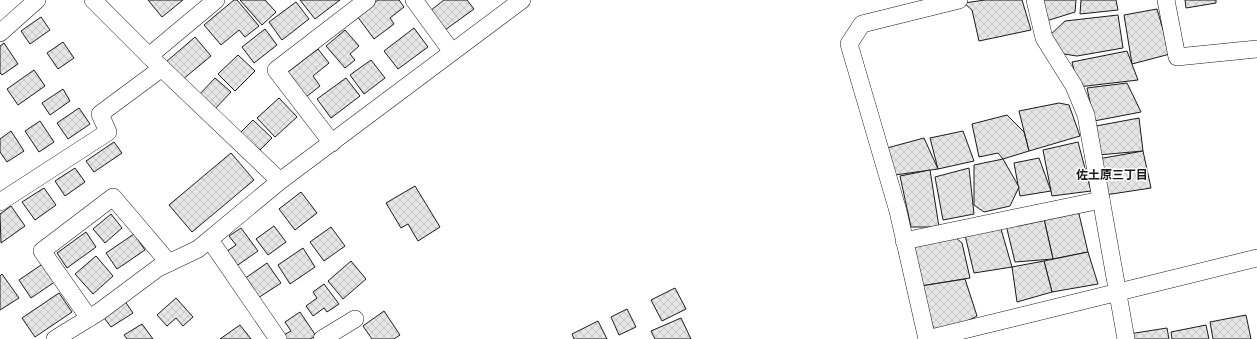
<svg xmlns="http://www.w3.org/2000/svg" width="1257" height="339" viewBox="0 0 1257 339" font-family="Overpass,'Noto Sans JP',sans-serif">
  <style>
    .building { fill: url(#building-cross-hatch); stroke: #1a1a1a }
    .lines { fill: none; stroke-linecap: round; stroke-linejoin: round }
    .minor-casing { stroke: #1a1a1a; stroke-width: 18 }
    .minor { stroke: #fff; stroke-width: 17 }
    .labels { text-anchor: middle; stroke-width: 3; stroke-linejoin: round; paint-order: stroke }
    .neighbourhood-label { font-size: 12px; font-weight: bold; fill: #1a1a1a; stroke: #fff }
  </style>
  <defs>
    <pattern id="building-cross-hatch" width="8" height="8" patternUnits="userSpaceOnUse"><rect width="8" height="8" fill="#e6e6e6"/><path d="M0 0l8 8M0 8l8-8" fill="none" stroke="#c5c5c5"/></pattern>
  </defs>
  <rect width="100%" height="100%" fill="#fff"/>
  <g class="building">
    <polygon points="148,0 183,0 162,17"/>
    <polygon points="234,0 237,0 259,26 245,37 239,30 221,45 204,25"/>
    <polygon points="240,0 265,0 276,12 262,25"/>
    <polygon points="300,0 340,0 315,19"/>
    <polygon points="378,0 399,0 404,7 390,18 394,24 374,39 357,16"/>
    <polygon points="444,0 467,0 474,9 445,30 430,11"/>
    <polygon points="985,0 1022,0 1031,30 979,41 972,10 964,3"/>
    <polygon points="1039,0 1076,0 1075,12 1040,23"/>
    <polygon points="1081,0 1116,0 1118,10 1080,14"/>
    <polygon points="1185,0 1216,0 1216,3 1186,8"/>
    <polygon points="296,2 309,19 282,40 269,22"/>
    <polygon points="1157,9 1170,54 1132,64 1124,15"/>
    <polygon points="1118,15 1123,48 1077,56 1064,54 1049,36 1065,21"/>
    <polygon points="41,17 50,30 30,44 21,31"/>
    <polygon points="414,28 428,47 398,69 384,51"/>
    <polygon points="265,29 277,45 254,63 242,47"/>
    <polygon points="345,30 359,46 350,54 355,60 345,68 326,46"/>
    <polygon points="195,37 211,56 182,80 166,62"/>
    <polygon points="63,42 74,58 58,69 47,53"/>
    <polygon points="4,43 18,64 2,75 0,73 0,46"/>
    <polygon points="318,49 329,63 313,76 320,86 306,97 288,72"/>
    <polygon points="1127,51 1138,80 1078,87 1072,62"/>
    <polygon points="238,55 255,71 235,91 218,74"/>
    <polygon points="371,60 385,78 364,94 350,75"/>
    <polygon points="34,70 45,86 18,105 7,89"/>
    <polygon points="215,78 231,92 213,111 197,97"/>
    <polygon points="346,78 360,96 331,118 317,99"/>
    <polygon points="1127,83 1141,112 1094,121 1087,88"/>
    <polygon points="63,89 70,101 50,115 42,103"/>
    <polygon points="279,98 297,117 275,137 257,118"/>
    <polygon points="1059,103 1069,105 1080,136 1029,151 1019,111"/>
    <polygon points="79,108 90,124 68,139 57,123"/>
    <polygon points="1007,115 1024,132 1029,151 1003,159 998,153 979,157 972,124"/>
    <polygon points="1139,118 1143,151 1098,155 1096,126"/>
    <polygon points="253,120 272,138 257,153 239,134"/>
    <polygon points="40,121 54,142 39,152 25,131"/>
    <polygon points="11,131 24,151 7,162 0,152 0,139"/>
    <polygon points="963,131 974,161 938,169 930,138"/>
    <polygon points="924,138 938,169 895,175 887,148"/>
    <polygon points="114,142 122,153 94,172 86,161"/>
    <polygon points="1078,142 1091,191 1052,196 1043,150"/>
    <polygon points="1143,151 1151,188 1105,195 1098,159"/>
    <polygon points="231,153 254,180 192,232 169,205"/>
    <polygon points="1039,158 1051,191 1020,196 1014,163"/>
    <polygon points="1003,159 1019,187 1010,206 984,212 974,205 974,165"/>
    <polygon points="75,168 85,182 65,196 55,181"/>
    <polygon points="969,168 974,214 943,220 935,177"/>
    <polygon points="930,170 939,227 911,227 900,176"/>
    <polygon points="415,186 440,227 418,241 408,224 401,228 386,203"/>
    <polygon points="44,188 56,205 35,220 22,202"/>
    <polygon points="301,192 317,213 295,230 279,209"/>
    <polygon points="11,206 25,226 1,243 0,214"/>
    <polygon points="1074,213 1079,214 1088,252 1053,259 1044,219"/>
    <polygon points="111,214 122,228 105,243 93,229"/>
    <polygon points="1044,219 1053,259 1015,262 1006,225"/>
    <polygon points="274,226 286,242 268,255 256,239"/>
    <polygon points="331,227 345,246 324,261 310,242"/>
    <polygon points="241,228 258,251 235,267 224,253 236,245 229,236"/>
    <polygon points="1001,229 1012,267 974,273 965,235"/>
    <polygon points="86,232 96,247 67,268 57,253"/>
    <polygon points="134,234 145,250 117,269 106,253"/>
    <polygon points="956,238 962,243 970,278 921,286 912,247"/>
    <polygon points="303,248 315,267 290,284 278,265"/>
    <polygon points="1088,252 1098,284 1052,292 1044,261"/>
    <polygon points="96,256 113,276 93,294 75,274"/>
    <polygon points="351,261 366,279 343,299 328,281"/>
    <polygon points="1044,261 1052,292 1017,302 1012,267"/>
    <polygon points="44,263 56,281 31,298 19,280"/>
    <polygon points="267,263 281,283 258,298 244,279"/>
    <polygon points="2,274 19,298 0,310 0,276"/>
    <polygon points="965,279 977,316 936,337 921,286"/>
    <polygon points="324,284 339,304 327,312 324,308 313,316 306,306 317,298 313,292"/>
    <polygon points="675,288 686,309 662,321 651,300"/>
    <polygon points="59,293 72,312 35,337 22,318"/>
    <polygon points="176,298 193,317 183,326 176,318 167,326 157,315"/>
    <polygon points="124,300 133,313 111,327 102,315"/>
    <polygon points="627,309 636,327 619,335 611,317"/>
    <polygon points="384,311 400,335 394,339 372,339 363,326"/>
    <polygon points="300,312 316,336 310,339 284,339 282,336 291,331 285,322"/>
    <polygon points="1246,315 1251,339 1213,339 1210,322"/>
    <polygon points="681,318 691,339 655,339 651,331"/>
    <polygon points="598,321 607,339 574,339 572,334"/>
    <polygon points="142,324 153,339 127,339 124,335"/>
    <polygon points="240,325 251,339 220,339"/>
    <polygon points="1206,325 1209,339 1172,339 1171,332"/>
    <polygon points="1167,328 1169,339 1131,339 1129,334"/>
  </g>
  <g class="lines">
    <defs>
      <g id="minor">
        <polyline points="93,0 149,56 280,181"/>
        <polyline points="414,0 452,52"/>
        <polyline points="1035,0 1044,38 1074,86 1086,115 1126,339"/>
        <polyline points="1166,0 1177,57 1257,49"/>
        <polyline points="0,33 37,0"/>
        <polyline points="149,56 216,0"/>
        <polyline points="332,143 276,70 367,0"/>
        <polyline points="0,202 108,132 100,114 162,68"/>
        <polyline points="210,240 278,339"/>
        <polyline points="904,241 1101,200"/>
        <polyline points="89,318 42,251 113,197 169,263"/>
        <polyline points="55,339 99,312 158,268 198,249 280,181 522,0"/>
        <polyline points="322,339 355,319"/>
        <polyline points="927,339 898,211 849,44 862,24 959,0"/>
        <polyline points="927,339 1257,258"/>
      </g>
    </defs>
    <use href="#minor" class="minor-casing"/>
    <use href="#minor" class="minor"/>
  </g>
  <g class="labels">
    <g class="neighbourhood-label">
      <text x="1112" y="179">佐土原三丁目</text>
    </g>
  </g>
</svg>
